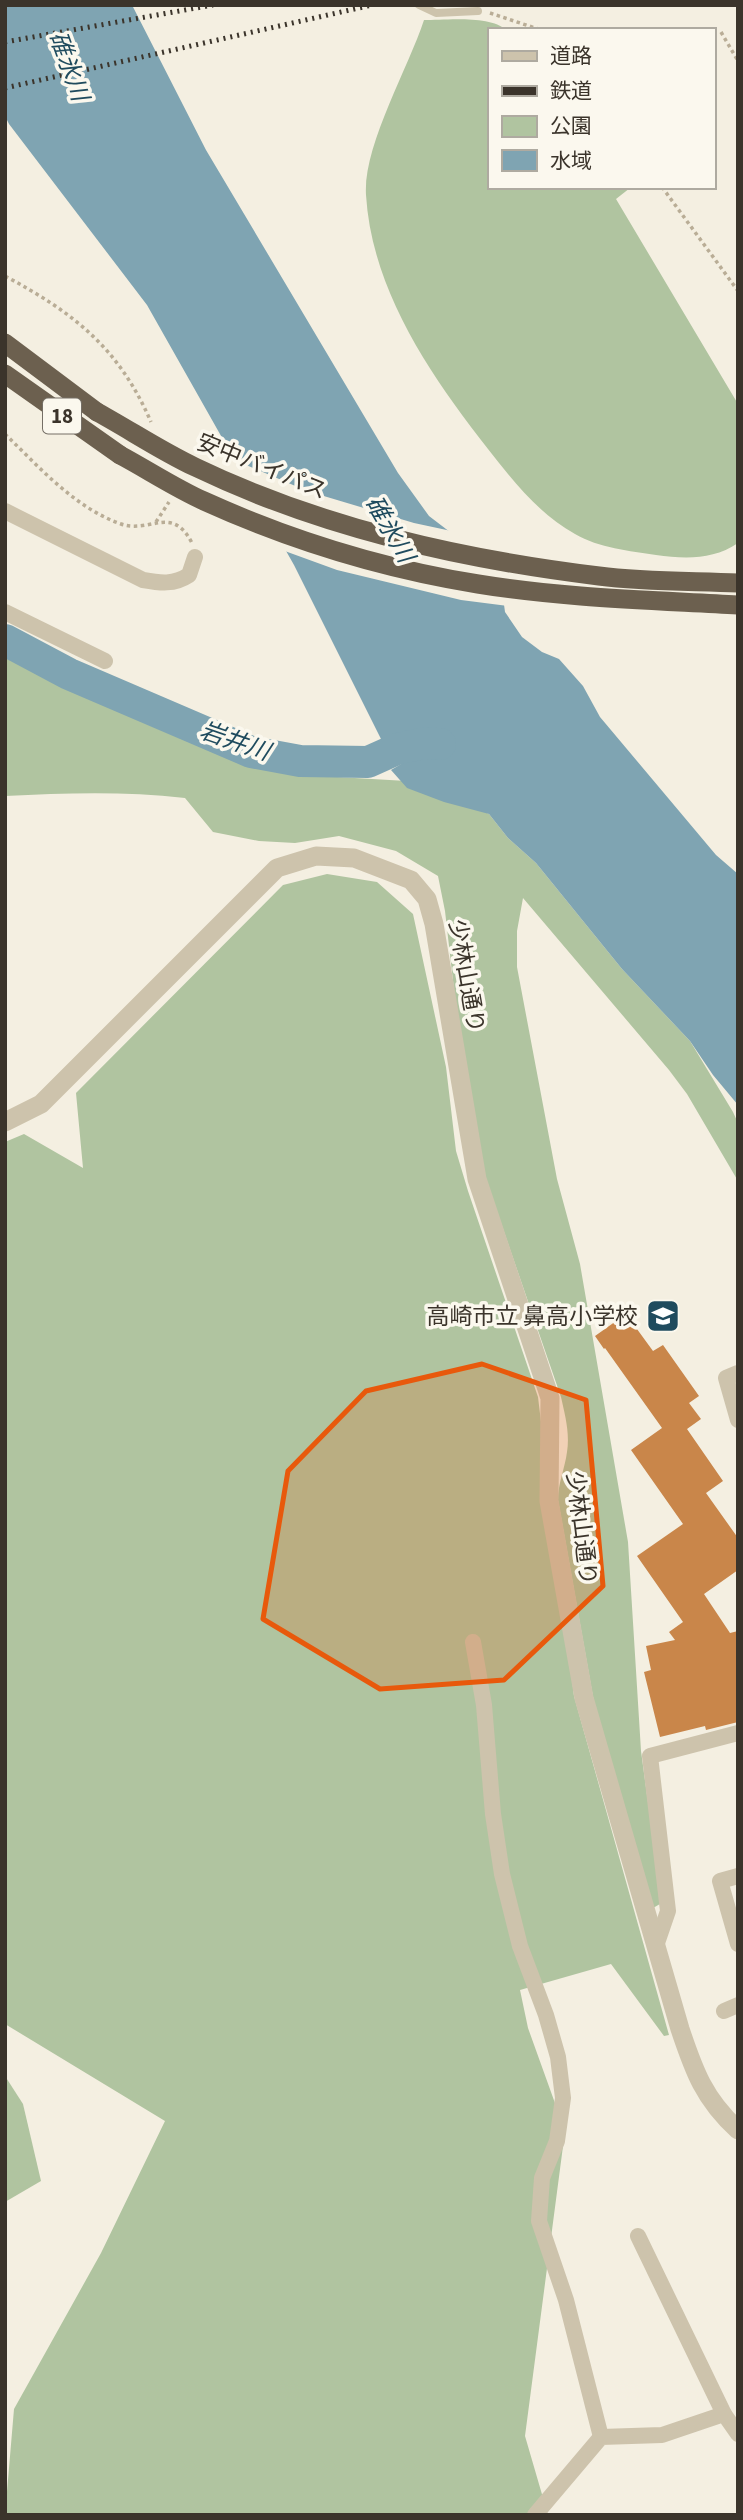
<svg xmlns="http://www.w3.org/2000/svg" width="743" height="2520" viewBox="0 0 743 2520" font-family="'Source Sans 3','Noto Sans JP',sans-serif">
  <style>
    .green { fill: #b0c4a0 }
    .water { fill: #7fa4b2 }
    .pier { fill: #f4efe1 }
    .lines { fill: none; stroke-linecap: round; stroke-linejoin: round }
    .river { stroke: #7fa4b2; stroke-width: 32 }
    .building { fill: #c9864a }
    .path { stroke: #b9ad96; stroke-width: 3.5; stroke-dasharray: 3.5 3.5; stroke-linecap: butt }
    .service { stroke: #cdc3ac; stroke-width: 8 }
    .minor { stroke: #cdc3ac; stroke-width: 16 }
    .tertiary { stroke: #cdc3ac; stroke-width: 19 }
    .trunk { stroke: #6c604f; stroke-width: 19 }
    .rail { stroke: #3b342b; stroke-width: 5; stroke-dasharray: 2 5; stroke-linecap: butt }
    .trunk-bridge { stroke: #6c604f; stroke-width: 19 }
    .marked { fill: #e8590c; fill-opacity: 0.2; stroke: #e8590c; stroke-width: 5; stroke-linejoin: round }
    .labels { text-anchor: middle; stroke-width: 7; stroke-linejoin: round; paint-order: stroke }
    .shield { fill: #fbf8ee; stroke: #756f66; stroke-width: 2 }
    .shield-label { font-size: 21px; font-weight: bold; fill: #3b342b }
    .street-label { font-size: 23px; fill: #3b342b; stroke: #fbf8ee }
    .poi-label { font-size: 23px; fill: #3b342b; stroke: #fbf8ee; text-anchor: end }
    .water-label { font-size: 24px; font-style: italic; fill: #1f4b5e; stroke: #fbf8ee }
  </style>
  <rect width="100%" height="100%" fill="#f4efe1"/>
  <g class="green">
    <path d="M424,20C445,20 491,15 506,30H489V187L630,188L616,199L738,404V543C713,560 685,559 656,555C630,551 599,548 575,534C539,514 513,481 488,449C431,376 372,291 366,195C363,146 408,69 424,20Z"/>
    <path d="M5,653L114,699L229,754L320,776L424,782L489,814L508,838L536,863L622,969L690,1041L733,1112L738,1123V1181L687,1094L669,1070L523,898L517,931V967L557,1179L580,1264L628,1542L641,1751L661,1898L660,1904L653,1908L595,1708L558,1500C558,1483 565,1468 567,1452C570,1433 565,1415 561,1397L484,1174L463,1068L445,911L438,876L396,851L339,836L295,843L259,841L213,832L185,798C124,791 66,793 5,796Z"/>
    <polygon points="327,874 377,882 413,914 446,1067 456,1151 468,1191 538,1397 574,1696 669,2035 664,2036 611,1964 520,1990 528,2028 565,2131 525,2436 548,2515 5,2515 14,2409 101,2253 165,2121 5,2024 5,1142 24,1134 83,1168 76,1093 283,885"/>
    <polygon points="5,2076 23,2104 41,2181 5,2202"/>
  </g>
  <polygon class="water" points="5,5 132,5 206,150 398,473 429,516 463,542 500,575 505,612 522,637 542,652 559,659 583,686 600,717 716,855 738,874 738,1105 713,1075 690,1041 622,969 536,863 508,838 489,814 444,802 407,788 391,770 408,760 397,749 381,739 294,565 147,305 9,124 5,116"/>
  <polygon class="pier" points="230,458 307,491 414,523 456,532 503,573 508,606 461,600 337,570 282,550"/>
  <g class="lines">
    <polyline class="river" points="5,640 69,674 251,752 300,761 368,762 397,749 424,743 440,744"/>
  </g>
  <polygon class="building" points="626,1314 653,1351 663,1345 699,1396 689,1403 701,1419 687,1429 723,1481 706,1493 738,1538 738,1570 704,1594 730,1633 738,1631 738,1722 706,1730 705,1726 660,1737 644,1672 651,1670 646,1646 675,1640 669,1632 683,1622 637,1556 683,1524 631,1450 662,1428 605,1348 604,1349 595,1336"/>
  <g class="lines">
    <g class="path">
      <polyline points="490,13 541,30"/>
      <polyline points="721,32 738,61"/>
      <polyline points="662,187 738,291"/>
      <path d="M5,276C74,313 119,348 151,422"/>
      <path d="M5,434C39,467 75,508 121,524C150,534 172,504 192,543"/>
      <polyline points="156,522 169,502"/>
    </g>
    <polyline class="service" points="419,5 436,13 478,11"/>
    <g class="minor">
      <path d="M5,511L143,580C160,583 174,585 189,575L195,557"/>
      <polyline points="5,612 105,661"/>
      <polyline points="738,1373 726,1378 738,1420"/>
      <polyline points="473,1642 484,1705 493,1814 502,1874 520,1946 546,2015 558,2057 563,2098 557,2141 542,2178 539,2221 566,2300 601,2437"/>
      <polyline points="738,1876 720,1881 738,1944"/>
      <polyline points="656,1946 668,1911 650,1756 738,1733"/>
      <polyline points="724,2011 738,2005"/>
      <polyline points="638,2236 724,2414"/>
      <polyline points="535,2515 601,2437 662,2435 724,2414 738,2434"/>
    </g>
    <path class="tertiary" d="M5,1122L41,1104L277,868L316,856L354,858L411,880L427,899L434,924L477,1179L550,1398L549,1501L584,1698L680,2029C694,2071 704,2099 738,2130"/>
    <g class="trunk">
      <polyline points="5,343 97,412"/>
      <polyline points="5,374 120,455"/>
    </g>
    <g class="rail">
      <polyline points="5,42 213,5"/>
      <polyline points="5,88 372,5"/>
    </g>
    <g class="trunk-bridge">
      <path d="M97,412C130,430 161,451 195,467C322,528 460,559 599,576C645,582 692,581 738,583"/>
      <path d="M120,455C148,470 175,488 204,501C290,540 385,569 478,584C563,598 652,600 738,605"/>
    </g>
  </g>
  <path class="marked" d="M482,1364L586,1400L603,1586L504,1680L380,1689L263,1619L288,1471L366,1391Z"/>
  <defs>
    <symbol id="school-square" viewBox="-11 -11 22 22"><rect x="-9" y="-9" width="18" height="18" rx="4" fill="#1f4b5e" stroke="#fbf8ee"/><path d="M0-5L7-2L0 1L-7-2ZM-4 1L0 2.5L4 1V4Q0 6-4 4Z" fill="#fff"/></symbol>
  </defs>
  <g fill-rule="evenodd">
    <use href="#school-square" x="644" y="1297" width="38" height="38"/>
  </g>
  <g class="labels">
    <rect class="shield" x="43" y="398.5" width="38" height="35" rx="5"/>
    <g class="shield-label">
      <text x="62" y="423">18</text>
    </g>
    <g class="street-label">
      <text transform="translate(262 466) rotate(22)" y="8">安中バイパス</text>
      <text transform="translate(467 976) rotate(80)" y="8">少林山通り</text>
      <text transform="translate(582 1528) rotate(83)" y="8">少林山通り</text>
    </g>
    <g class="poi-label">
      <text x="638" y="1324">高崎市立 鼻高小学校</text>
    </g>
    <g class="water-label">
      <text transform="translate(69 66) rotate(70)" y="8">碓氷川</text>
      <text transform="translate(390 529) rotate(60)" y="8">碓氷川</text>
      <text transform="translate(235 741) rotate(19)" y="8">岩井川</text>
    </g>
  </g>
  <rect width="743" height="2520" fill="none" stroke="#3b342b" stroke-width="14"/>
  <rect x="488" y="28" width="228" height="161" fill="#fbf8ee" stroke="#aeaaa0" stroke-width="2"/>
  <rect x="502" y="51" width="35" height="10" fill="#cdc3ac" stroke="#aeaaa0" stroke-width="2"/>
  <text x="550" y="63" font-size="21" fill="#3b342b">道路</text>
  <rect x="502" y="86" width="35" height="10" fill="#3b342b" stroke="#aeaaa0" stroke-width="2"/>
  <text x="550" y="98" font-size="21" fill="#3b342b">鉄道</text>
  <rect x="502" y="116" width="35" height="21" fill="#b0c4a0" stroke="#aeaaa0" stroke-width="2"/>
  <text x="550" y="133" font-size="21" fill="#3b342b">公園</text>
  <rect x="502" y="150" width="35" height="21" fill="#7fa4b2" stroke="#aeaaa0" stroke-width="2"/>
  <text x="550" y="168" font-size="21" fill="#3b342b">水域</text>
</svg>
